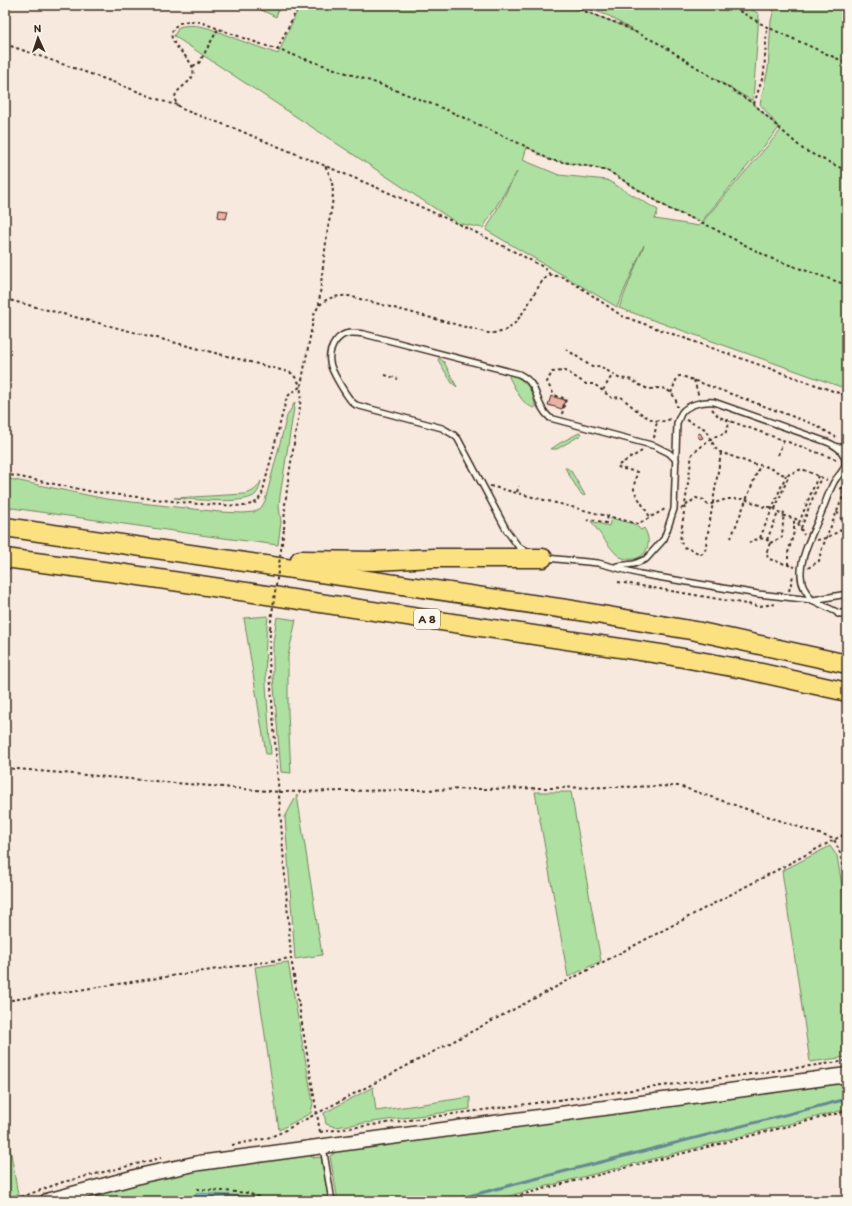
<svg xmlns="http://www.w3.org/2000/svg" width="852" height="1206" viewBox="0 0 852 1206" font-family="Itim,sans-serif">
  <style>
    .green { fill: #ade0a1; stroke: #748560 }
    .water { fill: #82c6e3; stroke: #668894 }
    .lines { fill: none; stroke-linecap: round; stroke-linejoin: round }
    .shore { stroke: #57686d; stroke-width: 1 }
    .stream { stroke: #668894; stroke-width: 3 }
    .building { fill: #ebb2a5; stroke: #3b2a1e }
    .service-casing { stroke: #3b2a1e; stroke-width: 8 }
    .secondary-casing { stroke: #3b2a1e; stroke-width: 17 }
    .motorway-casing { stroke: #3b2a1e; stroke-width: 21 }
    .path { stroke: #3b2a1e; stroke-width: 2; stroke-dasharray: 3 3; stroke-linecap: butt }
    .service { stroke: #fbf7ec; stroke-width: 5 }
    .secondary { stroke: #fbf7ec; stroke-width: 14 }
    .motorway { stroke: #fbe180; stroke-width: 18 }
    .path-bridge { stroke: #3b2a1e; stroke-width: 2; stroke-dasharray: 3 3; stroke-linecap: butt }
    .labels { text-anchor: middle; stroke-width: 3; stroke-linejoin: round; paint-order: stroke }
    .shield { fill: #fbf7ec; stroke: #75685c; stroke-width: 1 }
    .shield-label { font-size: 12px; font-weight: bold; fill: #3b2a1e }
  </style>
  <rect width="100%" height="100%" fill="#f8e9de"/>
  <filter id="ink" filterUnits="userSpaceOnUse"><feTurbulence type="fractalNoise" baseFrequency=".025" numOctaves="2"/><feDisplacementMap in="SourceGraphic" scale="8" xChannelSelector="R" yChannelSelector="G"/><feConvolveMatrix kernelMatrix="1 2 1 2 8 2 1 2 1" color-interpolation-filters="sRGB"/></filter>
  <g filter="url(#ink)">
    <g class="green">
      <polygon points="251,5 280,5 276,17"/>
      <path d="M300,5H567L619,24L635,32L609,16L579,5H744L759,14L753,101L715,79L754,104L779,128L701,222L671,210L610,172L593,167L550,160L527,147L523,160L559,175L607,180L658,210L655,219L699,226L781,130L760,104L768,69L771,21L775,5H847V389L619,308L644,245L617,307L486,230L517,172L483,228L457,223L174,36L179,27C200,21 220,33 239,40C252,45 265,49 278,54Z"/>
      <polygon points="439,358 444,362 457,387 452,383 438,360"/>
      <path d="M510,375C525,378 535,393 535,408C522,406 515,388 509,377Z"/>
      <polygon points="295,402 280,496 279,506 281,522 278,545 208,536 5,507 5,478 106,499 220,512 243,513 254,512 261,508 265,501 287,416"/>
      <polygon points="579,433 581,433 581,435 557,449 551,449 560,443"/>
      <polygon points="565,468 567,468 571,471 585,495 584,496 580,493"/>
      <path d="M261,481C260,486 259,491 255,495C243,505 190,499 174,498L245,494C253,492 258,488 261,481Z"/>
      <path d="M611,518L634,524L641,530L644,528C656,547 641,566 620,557C614,554 596,528 591,521L609,526Z"/>
      <path d="M268,616C262,662 268,709 271,754H266L244,618Z"/>
      <polygon points="277,617 296,620 288,656 288,713 291,773 281,772 273,675 273,642"/>
      <polygon points="535,792 571,792 601,961 568,977"/>
      <polygon points="297,795 322,955 295,959 285,817"/>
      <polygon points="830,846 837,856 847,915 847,1057 810,1062 782,871"/>
      <polygon points="288,962 313,1103 311,1113 279,1130 255,967"/>
      <polygon points="847,1080 847,1109 489,1201 338,1201 330,1156 340,1149"/>
      <polygon points="373,1087 376,1111 470,1097 470,1109 335,1127 326,1124 324,1113"/>
      <polygon points="5,1118 18,1195 5,1198"/>
      <polygon points="315,1153 313,1158 321,1157 329,1201 65,1201 137,1183 224,1165"/>
    </g>
    <polygon class="water" points="198,1193 246,1196 257,1201 181,1201"/>
    <g class="lines">
      <polyline class="shore" points="191,1201 199,1197 247,1201"/>
      <polyline class="stream" points="449,1201 847,1099"/>
    </g>
    <g class="building">
      <polygon points="219,210 228,211 226,219 218,217"/>
      <polygon points="551,396 565,400 562,409 548,405"/>
      <polygon points="700,433 703,438 700,439 697,435"/>
      <polygon points="847,484 847,493 843,486"/>
      <polygon points="843,486 847,493 847,497 842,487"/>
    </g>
    <g class="lines">
      <defs>
        <g id="service">
          <polyline points="838,447 847,447"/>
          <path d="M527,552L518,546L507,531L458,439L454,435L442,428L356,405L352,402C346,395 331,371 330,362C328,351 335,338 345,334C351,332 358,333 364,334L519,374C541,385 533,403 550,418L655,446L669,453L676,460"/>
          <polyline points="546,558 598,563 640,574 758,594 812,600 847,617"/>
          <path d="M617,566L634,564L646,559L664,539L674,509L677,423C679,419 680,414 683,411C690,404 704,401 714,402L827,442C837,446 846,452 845,464C844,472 837,476 834,482C829,491 826,501 822,511C815,529 800,555 801,575C801,585 806,592 812,600"/>
          <polyline points="813,600 847,594"/>
          <polyline points="838,614 847,611"/>
          <polyline points="323,1147 332,1201"/>
        </g>
        <polyline id="secondary" points="47,1201 143,1175 199,1163 847,1075"/>
        <g id="motorway">
          <polyline points="5,527 573,610 696,631 847,664"/>
          <polyline points="5,558 126,574 667,655 748,670 847,692"/>
          <polyline points="300,560 375,561 434,558 543,558"/>
        </g>
      </defs>
      <use href="#service" class="service-casing"/>
      <use href="#secondary" class="secondary-casing"/>
      <use href="#motorway" class="motorway-casing"/>
      <g class="path">
        <polyline points="568,5 619,24 662,45 754,104 779,128 804,150 847,171"/>
        <polyline points="729,5 767,27 847,63"/>
        <polyline points="5,44 105,79 168,103 179,105"/>
        <polyline points="277,50 299,5"/>
        <polyline points="193,66 199,63 218,29"/>
        <polyline points="754,104 764,73 767,27"/>
        <path d="M550,275L545,268C450,216 350,176 250,135C228,125 204,118 182,109C162,93 190,86 193,75C198,57 157,42 177,25C183,20 193,21 200,22L246,39L385,86L447,110L527,147L550,160L593,167L610,172L671,210L701,222L770,258L847,285"/>
        <polyline points="5,299 289,372 293,374 301,386"/>
        <path d="M319,305C321,281 324,258 327,235C329,218 335,200 332,183C331,177 328,171 325,166"/>
        <path d="M566,349L592,367L600,366L620,379C633,377 635,384 646,388C650,390 654,388 659,388C669,388 677,397 677,407"/>
        <polyline points="385,375 398,379"/>
        <polyline points="694,380 699,397"/>
        <polyline points="603,390 613,374"/>
        <polyline points="671,393 677,378 679,376 682,376 813,424 836,437"/>
        <polyline points="712,409 719,417 838,460"/>
        <path d="M562,414L566,399L554,395L547,382L552,372L566,371L586,384H594L612,398L621,397C634,407 652,428 670,419"/>
        <polyline points="686,420 705,429 716,449 720,452 753,464 765,466 782,474 787,475 802,469 827,480"/>
        <polyline points="654,438 657,421"/>
        <polyline points="642,451 617,466 620,468 637,472 634,486 634,491 650,517"/>
        <path d="M721,453L705,551L701,554L684,547L680,541L692,454C703,446 711,435 725,434L730,421"/>
        <polyline points="778,455 784,440"/>
        <polyline points="5,474 94,492 198,504 245,506 257,502 262,494 286,400 289,395 301,386"/>
        <polyline points="490,486 638,524 667,508"/>
        <polyline points="517,492 519,486"/>
        <polyline points="681,509 696,498 704,500 708,505 727,499 745,499 764,507 773,507 781,515 796,519 804,535"/>
        <polyline points="775,509 789,475"/>
        <polyline points="837,512 846,527"/>
        <polyline points="587,521 590,519 606,523 608,516"/>
        <polyline points="799,523 818,476"/>
        <polyline points="801,528 821,477"/>
        <path d="M284,529L285,505L288,481L300,407L301,386L314,315C320,299 333,295 349,296L488,333C494,333 500,333 506,330C520,324 534,291 544,279L550,275L562,277L580,287L622,316L847,396"/>
        <polyline points="731,538 760,465"/>
        <polyline points="760,538 786,475"/>
        <polyline points="767,540 778,513"/>
        <polyline points="817,540 826,538 847,527"/>
        <path d="M749,543C756,539 765,535 770,543L766,554L769,559L795,567"/>
        <polyline points="770,543 781,538 782,537 784,509"/>
        <polyline points="788,565 788,553 794,532 794,518"/>
        <polyline points="808,568 819,561 821,551 844,494 840,486"/>
        <polyline points="618,582 759,606 776,604"/>
        <polyline points="789,591 793,576"/>
        <polyline points="270,628 269,660 291,958 320,1132"/>
        <polyline points="5,768 279,792 679,786 834,839 840,853 847,893"/>
        <polyline points="5,1001 291,958"/>
        <polyline points="320,1132 847,1061"/>
        <polyline points="232,1145 264,1139 278,1134 847,833"/>
        <polyline points="197,1189 248,1193 269,1201"/>
        <polyline points="10,1201 63,1182 161,1158"/>
        <polyline points="313,1201 325,1197"/>
        <polyline points="497,1201 847,1111"/>
      </g>
      <use href="#service" class="service"/>
      <use href="#secondary" class="secondary"/>
      <use href="#motorway" class="motorway"/>
      <polyline class="path-bridge" points="270,628 284,529"/>
    </g>
  </g>
  <g class="labels">
    <rect class="shield" x="414" y="609" width="26" height="20" rx="3"/>
    <g class="shield-label">
      <text x="427" y="623">A 8</text>
    </g>
  </g>
  <rect width="852" height="1206" fill="none" stroke="#fbf7ec" stroke-width="20"/>
  <rect x="10" y="10" width="832" height="1186" fill="none" stroke="#3b2a1e" stroke-width="1.5" filter="url(#ink)"/>
  <g transform="translate(38 38) rotate(357)" stroke="#fbf7ec" stroke-width="3" paint-order="stroke">
  <path d="M0-3L7 15L0 10L-7 15Z" fill="#3b2a1e"/>
  <text y="-6" font-size="11" font-weight="bold" text-anchor="middle" fill="#3b2a1e">N</text>
  </g>
</svg>
